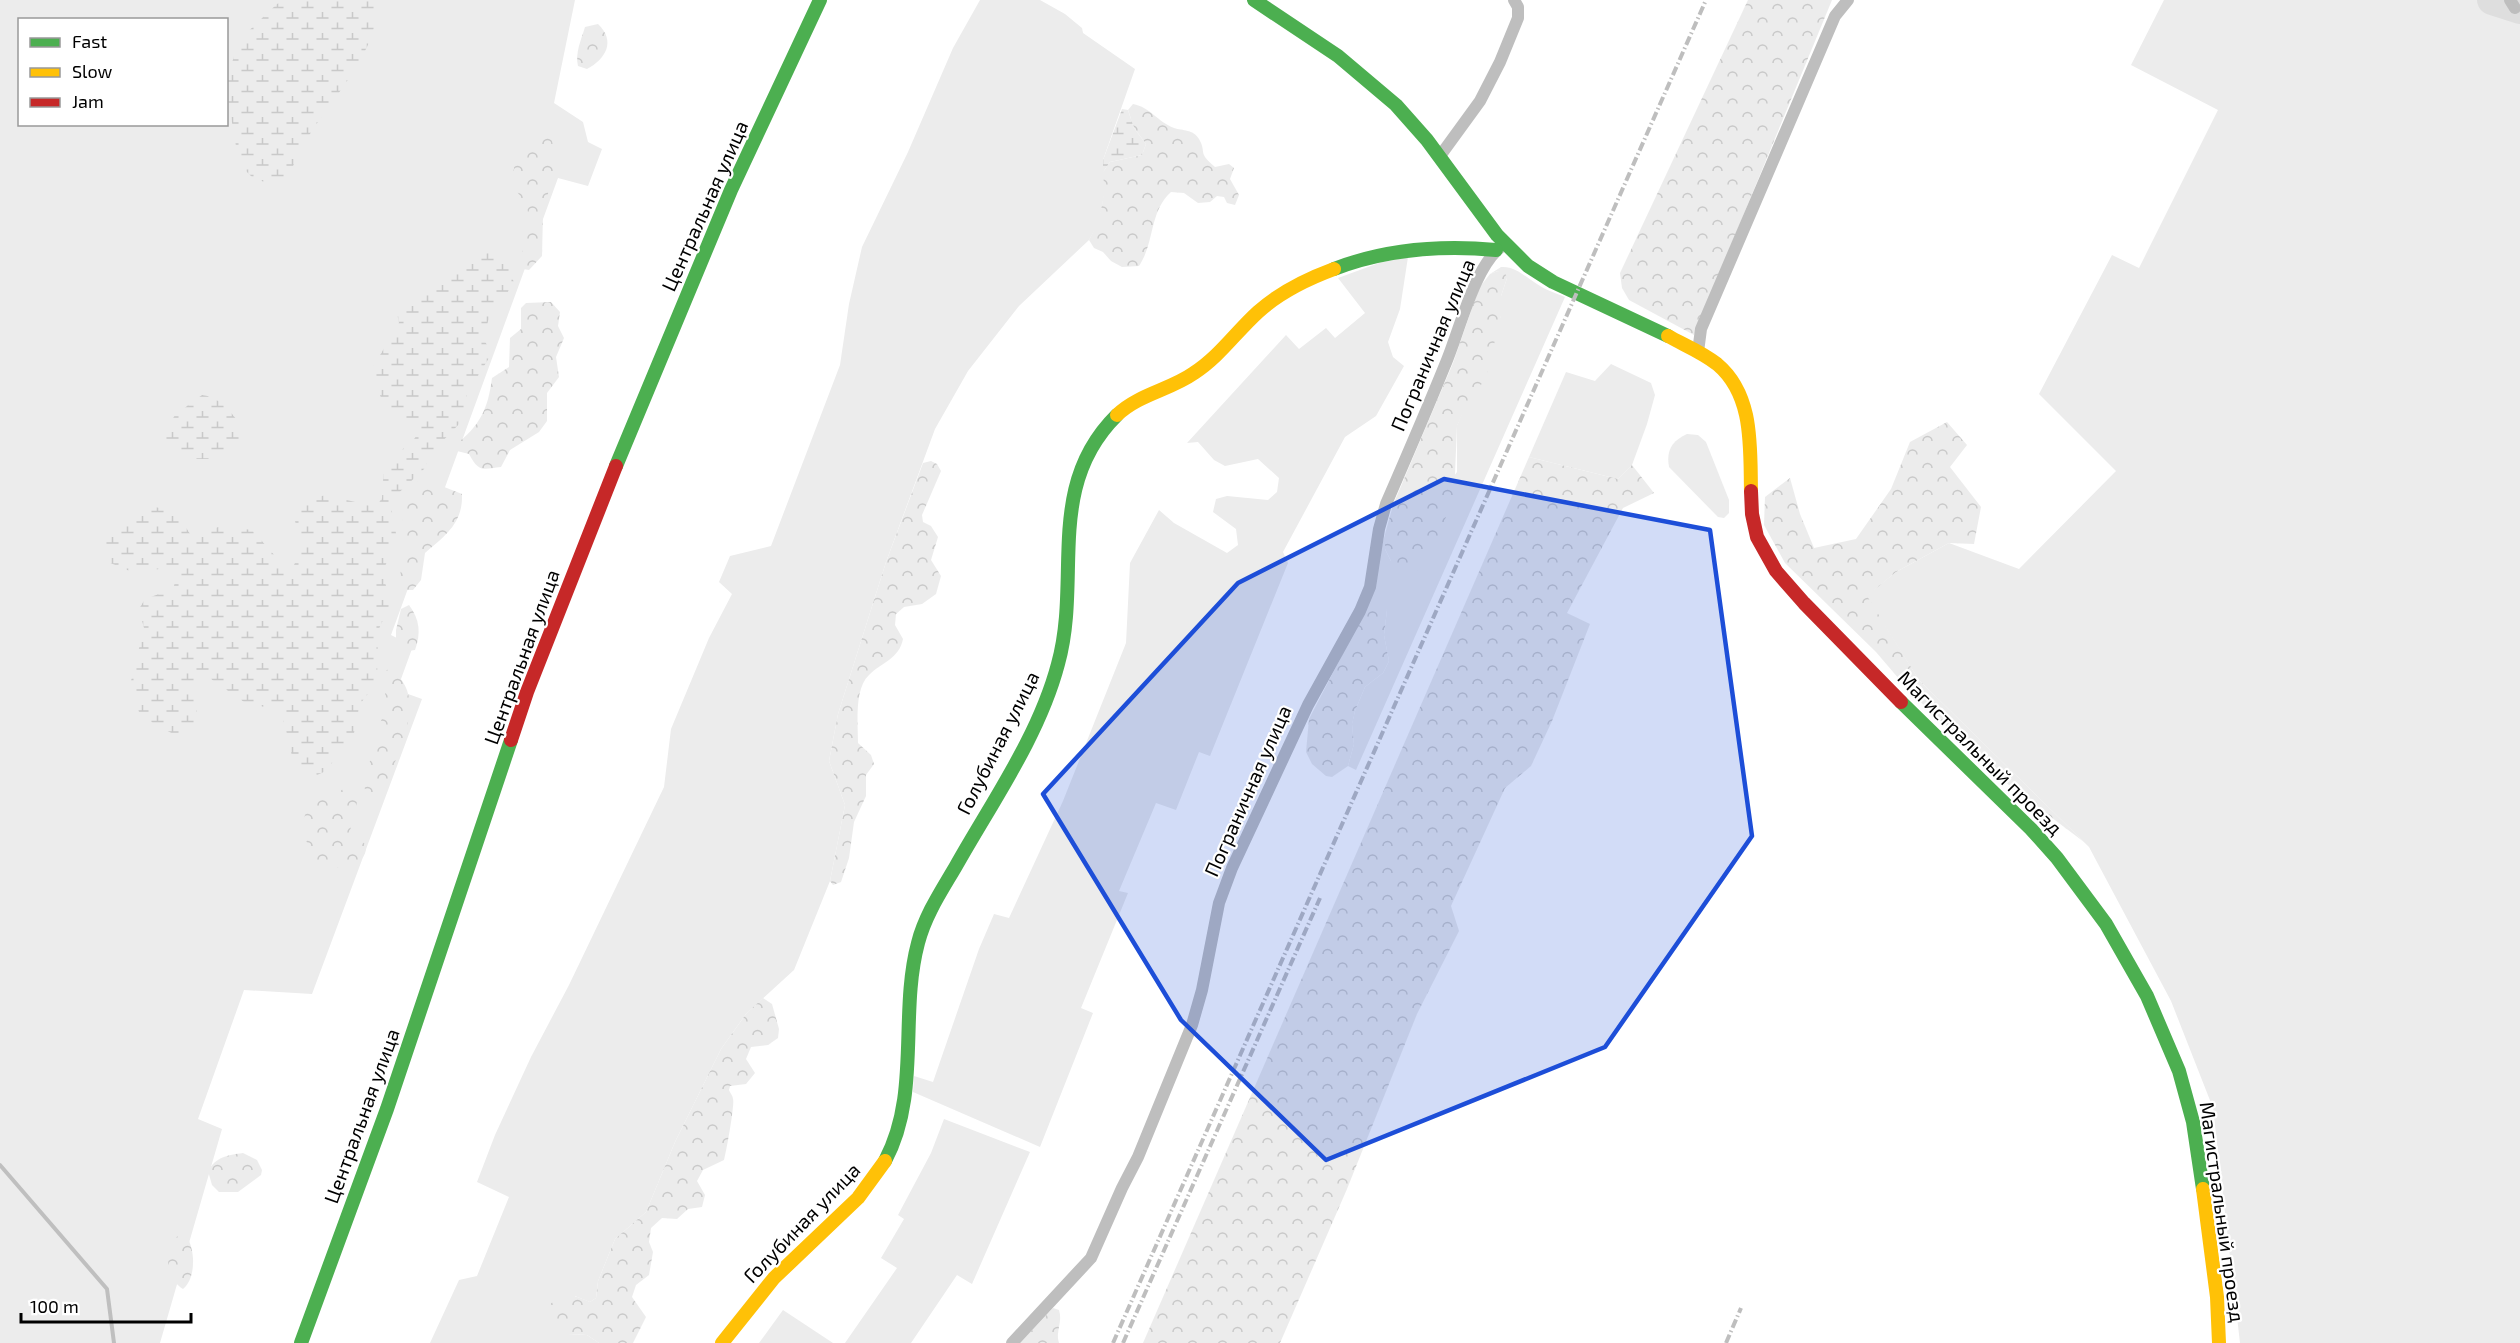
<svg xmlns="http://www.w3.org/2000/svg" width="2520" height="1343" viewBox="0 0 2520 1343" font-family="'Exo 2',sans-serif">
  <style>
    .green { fill: #ececec; fill-rule: evenodd }
    .forest { fill: url(#forest-crowns) }
    .wetland { fill: url(#wetland-marsh) }
    .lines { fill: none; stroke-linecap: round; stroke-linejoin: round }
    .stream { stroke: #bfbfbf; stroke-width: 4 }
    .taxiway { stroke: #dedede; stroke-width: 30 }
    .street { stroke: #bebebe; stroke-width: 12 }
    .fast { stroke: #4caf50; stroke-width: 14 }
    .slow { stroke: #ffc107; stroke-width: 14 }
    .jam { stroke: #c62828; stroke-width: 14 }
    .rail { stroke: #bebebe; stroke-width: 4; stroke-dasharray: 9 3 1.5 3; stroke-linecap: butt }
    .marked { fill: #1d4ed8; fill-opacity: 0.2; stroke: #1d4ed8; stroke-width: 4.5; stroke-linejoin: round }
    .labels { text-anchor: middle; stroke-width: 4.5; stroke-linejoin: round; paint-order: stroke }
    .street-label { font-size: 20px; fill: #000; stroke: #fff }
  </style>
  <defs>
    <pattern id="forest-crowns" width="20" height="18" patternUnits="userSpaceOnUse" patternTransform="scale(1.5)"><rect width="20" height="18" fill="#ececec"/><path d="M2 6a3 3 0 1 1 6 0M12 15a3 3 0 1 1 6 0" fill="none" stroke="#c9c9c9"/></pattern>
    <pattern id="wetland-marsh" width="20" height="14" patternUnits="userSpaceOnUse" patternTransform="scale(1.5)"><rect width="20" height="14" fill="#ececec"/><path d="M1 5h8M5 5V1M11 12h8M15 12V8" fill="none" stroke="#c9c9c9"/></pattern>
  </defs>
  <rect width="100%" height="100%" fill="#fff"/>
  <g class="green">
    <path d="M0,0H575L554,103L583,122L588,142L602,149L588,186L558,178L391,635L413,646L397,690L422,699L312,994L244,990L198,1119L222,1129L160,1343H0ZM20,20H226V124H20Z"/>
    <polygon points="980,0 1040,0 1065,14 1082,28 1083,33 1135,69 1103,160 1105,190 1099,222 1089,240 1019,306 968,371 935,429 886,562 838,714 829,761 845,805 830,881 794,970 746,1014 721,1049 675,1142 646,1212 615,1239 598,1281 596,1298 590,1302 575,1296 568,1334 587,1335 599,1343 430,1343 459,1280 477,1276 509,1197 477,1182 495,1135 531,1057 569,985 664,787 671,729 709,638 732,594 719,582 730,556 771,546 840,365 849,304 862,247 908,152 953,48"/>
    <polygon points="2164,0 2520,0 2520,1343 2240,1343 2213,1108 2171,1001 2089,847 1919,680 1866,596 1896,572 1949,543 2019,569 2116,471 2039,394 2112,255 2139,268 2218,110 2131,65"/>
    <polygon points="1408,257 1400,309 1388,342 1393,357 1404,366 1376,416 1345,437 1283,552 1288,563 1210,756 1199,752 1176,810 1156,803 1119,891 1128,893 1081,1008 1093,1013 1040,1147 913,1092 914,1076 933,1082 979,949 994,914 1009,918 1063,801 1126,643 1130,563 1159,510 1174,523 1227,553 1238,545 1236,529 1213,512 1216,499 1227,496 1268,500 1277,492 1279,478 1258,459 1225,466 1214,460 1198,442 1187,443 1286,335 1299,349 1326,328 1335,338 1365,313 1338,278 1379,263"/>
    <path d="M1501,267C1516,266 1525,277 1537,284C1545,290 1556,293 1565,297L1356,770L1348,766L1354,744L1352,724L1355,711L1365,687L1383,673L1389,661L1384,635L1387,610L1367,607L1385,534V549L1391,561L1457,472V426L1501,316V296L1507,278L1498,271L1490,274Z"/>
    <polygon points="1611,364 1651,383 1655,395 1647,424 1632,465 1618,479 1529,457 1566,372 1595,381"/>
    <path d="M1687,434L1698,435L1706,442L1729,500V513L1724,518L1718,517L1669,467C1666,450 1672,441 1687,434Z"/>
    <polygon points="944,1119 1030,1152 972,1284 957,1275 911,1343 845,1343 897,1268 881,1258 904,1219 898,1215 931,1153"/>
    <polygon points="783,1310 833,1343 759,1343"/>
  </g>
  <g class="forest">
    <polygon points="1748,0 1832,0 1694,335 1629,300 1622,288 1620,273"/>
    <path d="M598,24C616,41 606,59 587,69L578,66C575,53 581,40 585,27Z"/>
    <path d="M1133,104C1150,107 1158,122 1174,128C1183,131 1193,129 1199,139C1207,153 1197,152 1215,167L1229,164L1234,168L1230,179L1239,195L1235,205L1227,203L1224,197L1217,196L1210,202L1198,203L1184,193L1171,192C1149,212 1155,242 1139,266L1122,267L1111,261L1103,252L1094,248L1089,240C1101,218 1106,197 1103,172L1110,162L1142,155L1146,144L1134,128L1128,110Z"/>
    <path d="M542,133L552,140L556,161L543,214L542,256L529,270L523,269C518,256 530,230 528,213C526,195 507,193 515,164C518,155 527,144 532,135Z"/>
    <polygon points="1498,271 1505,273 1507,278 1501,296 1501,316 1486,377 1462,415 1457,426 1454,498 1430,555 1419,570 1413,571 1401,569 1391,561 1385,549 1385,534 1393,505 1453,363 1479,288 1490,274"/>
    <path d="M551,302L560,312L558,326L564,338L556,357L559,377L547,393V421L539,432L510,450L501,467C483,469 479,473 469,454L457,451L455,445C480,426 488,409 492,378L509,367L510,338L521,329V308L526,303Z"/>
    <polygon points="1947,422 1967,445 1950,467 1981,507 1974,544 1949,543 1896,572 1867,596 1919,680 2084,842 2011,787 1911,693 1876,652 1785,563 1764,525 1765,497 1790,478 1800,514 1814,548 1856,539 1891,489 1910,442"/>
    <polygon points="1529,457 1618,479 1632,465 1654,493 1623,508 1567,613 1590,624 1552,721 1531,766 1505,788 1451,906 1459,931 1417,1014 1347,1189 1280,1343 1143,1343"/>
    <path d="M931,461L937,464L941,471L922,515L923,522L931,526L938,537L931,560L941,576L936,594L922,604L904,607L896,614L895,625L903,639C899,659 882,662 869,675C854,689 858,724 858,743L871,755L874,764L866,775V796L854,822L849,858L841,882L833,885L830,881L845,805L829,761L838,714L886,562L923,463Z"/>
    <path d="M424,479L462,494C463,523 446,535 425,553L421,580L413,590H406L400,578L405,529L400,508L405,493L411,485Z"/>
    <polygon points="1378,601 1387,610 1384,635 1389,661 1383,673 1365,687 1355,711 1352,725 1354,744 1348,766 1332,777 1326,776 1312,764 1306,752 1309,719 1367,607"/>
    <path d="M409,605C420,620 421,633 415,650L408,651L396,644V630L401,609Z"/>
    <path d="M389,669C421,688 409,726 398,754C392,769 389,784 376,795H369L365,790L363,776L372,757L376,735L386,707L385,691L380,679L383,672Z"/>
    <path d="M349,785L357,792L358,798L350,831L366,845C367,859 357,862 347,869L320,865L315,862C303,831 296,827 314,797L336,794Z"/>
    <path d="M763,998L772,1004L779,1029L778,1038L768,1045L751,1047L746,1059L755,1073L746,1084L730,1086L729,1090C730,1093 733,1096 733,1099C735,1104 726,1153 724,1160L703,1170L697,1181L705,1195L702,1207L688,1209L677,1219L662,1218L651,1228L649,1242L653,1252L649,1275L636,1285L632,1297L646,1317L633,1343H599L587,1335L568,1334L556,1328L549,1316L550,1304C567,1292 571,1294 590,1302L596,1298L598,1281L615,1239L646,1212L675,1142L721,1049L746,1014Z"/>
    <path d="M243,1153L257,1160L262,1170L261,1175L238,1192H219L212,1185L208,1171C216,1157 227,1155 243,1153Z"/>
    <path d="M179,1235L188,1239C195,1252 196,1278 183,1289C166,1279 162,1248 179,1235Z"/>
    <path d="M1053,1308L1059,1310C1063,1322 1055,1332 1059,1343H1020Z"/>
  </g>
  <g class="wetland">
    <path d="M286,0H373C390,32 334,98 316,125C304,141 296,161 287,178L270,184L253,178L239,164L226,87L227,79L239,40L277,4Z"/>
    <polygon points="1122,109 1128,110 1134,128 1146,144 1142,155 1110,162 1103,172 1103,160"/>
    <path d="M494,251L508,264L514,283L488,321L484,340L492,353L467,394L461,422L432,452L424,469L390,501L397,539L382,573L391,602L378,631L377,682L360,704L354,733L326,771L317,775L293,760L281,711L244,702L211,679L193,687L199,726L193,734L175,735L140,716L131,681L144,628L139,609L145,599L173,589L176,579L160,569L132,572L108,562L103,543L132,515L151,506L176,512L192,537L221,526L252,530L284,566L294,565L302,548L294,517L306,500L326,495L376,507L382,498L384,466L415,438L418,427L384,405L373,378V367L399,323L397,313C427,287 455,262 494,251Z"/>
    <path d="M202,395C220,397 230,411 241,425L239,444L216,459H188L166,442L164,433L175,415Z"/>
  </g>
  <g class="lines">
    <polyline class="stream" points="0,1165 107,1289 114,1343"/>
    <polyline class="taxiway" points="2492,0 2520,9"/>
    <g class="street">
      <polyline points="2510,0 2515,8"/>
      <polyline points="1440,156 1480,101 1500,62 1518,18 1518,7 1514,0"/>
      <polyline points="1698,352 1701,329 1835,16 1848,0"/>
      <path d="M1012,1343L1091,1258L1122,1188L1138,1157L1192,1025L1202,990L1219,903L1232,868L1308,705L1360,611L1370,587L1379,529L1386,504C1406,458 1426,412 1445,365C1459,333 1474,266 1502,246"/>
    </g>
    <g class="fast">
      <polyline points="1254,0 1338,56 1396,105 1427,140 1497,235 1528,266 1553,282 1668,336"/>
      <path d="M1334,269C1386,249 1441,245 1496,250"/>
      <polyline points="616,466 731,190 820,0"/>
      <polyline points="1901,702 2031,829 2057,858 2106,924 2147,996 2179,1071 2193,1122 2203,1189"/>
      <path d="M885,1161C921,1094 899,1014 918,943C925,915 942,890 956,866C992,802 1039,736 1058,664C1082,578 1044,487 1117,415"/>
      <polyline points="301,1343 387,1109 511,740"/>
    </g>
    <g class="slow">
      <path d="M1668,336C1684,345 1702,352 1717,364C1754,395 1750,447 1751,491"/>
      <path d="M1117,415C1139,394 1170,390 1194,373C1219,357 1236,332 1258,312C1280,292 1307,279 1334,269"/>
      <polyline points="2203,1189 2217,1297 2219,1343"/>
      <polyline points="722,1343 774,1278 858,1198 885,1161"/>
    </g>
    <g class="jam">
      <polyline points="1751,491 1752,514 1757,537 1776,571 1804,603 1901,702"/>
      <polyline points="511,740 527,692 616,466"/>
    </g>
    <g class="rail">
      <polyline points="1113,1343 1706,0"/>
      <polyline points="1123,1343 1320,898"/>
      <polyline points="1726,1343 1741,1308"/>
    </g>
  </g>
  <path class="marked" d="M1444,479L1710,530L1752,836L1605,1047L1326,1160L1181,1020L1043,794L1238,583Z"/>
  <g class="labels">
    <g class="street-label">
      <text transform="translate(705 206) rotate(-66)" y="7">Центральная улица</text>
      <text transform="translate(1433 345) rotate(-67)" y="7">Пограничная улица</text>
      <text transform="translate(522 657) rotate(-70)" y="7">Центральная улица</text>
      <text transform="translate(998 743) rotate(-63)" y="7">Голубиная улица</text>
      <text transform="translate(1980 753) rotate(45)" y="7">Магистральный проезд</text>
      <text transform="translate(1248 791) rotate(-66)" y="7">Пограничная улица</text>
      <text transform="translate(362 1116) rotate(-70)" y="7">Центральная улица</text>
      <text transform="translate(2222 1212) rotate(82)" y="7">Магистральный проезд</text>
      <text transform="translate(802 1223) rotate(-46)" y="7">Голубиная улица</text>
    </g>
  </g>
  <rect x="18" y="18" width="210" height="108" fill="#ffffff" stroke="#999999" stroke-width="1.5"/>
  <rect x="30" y="38" width="30" height="9" fill="#4caf50" stroke="#999999" stroke-width="1.5"/>
  <text x="72" y="48" font-size="18" fill="#000000">Fast</text>
  <rect x="30" y="68" width="30" height="9" fill="#ffc107" stroke="#999999" stroke-width="1.5"/>
  <text x="72" y="78" font-size="18" fill="#000000">Slow</text>
  <rect x="30" y="98" width="30" height="9" fill="#c62828" stroke="#999999" stroke-width="1.5"/>
  <text x="72" y="108" font-size="18" fill="#000000">Jam</text>
  <path d="M21 1313v9h170v-9" fill="none" stroke="#000000" stroke-width="3"/>
  <text x="30" y="1313" font-size="18" fill="#000000" stroke="#ffffff" stroke-width="4.5" paint-order="stroke">100 m</text>
</svg>
